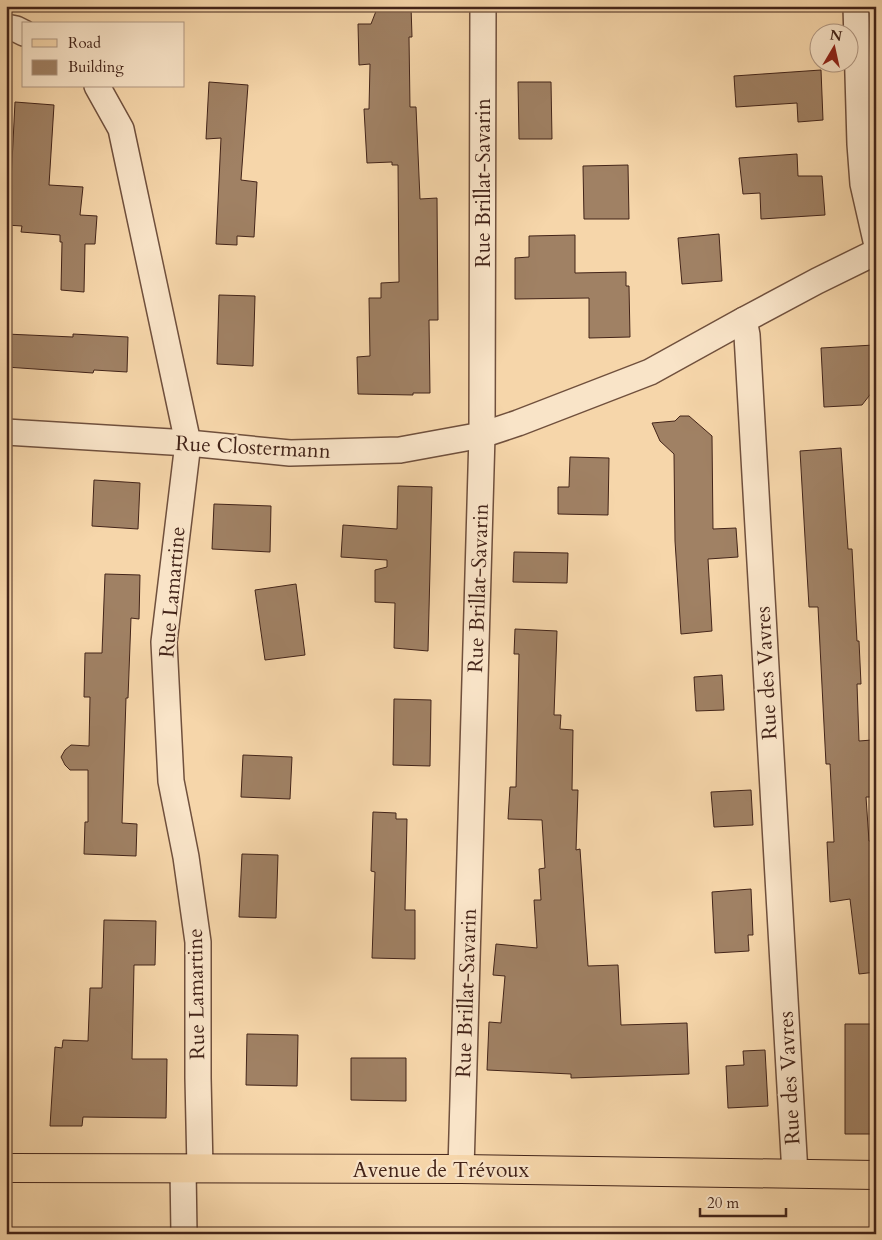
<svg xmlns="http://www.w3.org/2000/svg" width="882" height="1240" viewBox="0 0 882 1240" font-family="Cardo,serif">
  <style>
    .building { fill: #a08164; stroke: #432419 }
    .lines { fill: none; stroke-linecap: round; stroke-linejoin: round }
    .street-casing { stroke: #70503d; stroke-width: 28 }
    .primary-casing { stroke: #432419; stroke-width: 30 }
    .street { stroke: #f9e4c8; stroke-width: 25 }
    .primary { stroke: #f6d6aa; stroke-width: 28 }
    .labels { text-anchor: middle; stroke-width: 4.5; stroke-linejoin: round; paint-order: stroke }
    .street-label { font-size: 21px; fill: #432419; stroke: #f9e4c8 }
  </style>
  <rect width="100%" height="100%" fill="#f6d6aa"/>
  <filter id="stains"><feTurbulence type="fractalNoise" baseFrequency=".004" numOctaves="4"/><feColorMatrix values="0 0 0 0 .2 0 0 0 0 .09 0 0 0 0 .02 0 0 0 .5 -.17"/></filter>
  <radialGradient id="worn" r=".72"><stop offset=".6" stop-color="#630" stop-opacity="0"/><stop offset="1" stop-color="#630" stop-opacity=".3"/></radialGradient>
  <g class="building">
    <polygon points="378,6 411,6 412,37 409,37 410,107 416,107 420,199 437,198 438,320 429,320 430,393 413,393 413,395 358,394 357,357 370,356 369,298 381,298 381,283 399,282 398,165 392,165 392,162 367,163 364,109 369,109 370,64 359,65 358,24 371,24"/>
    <polygon points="821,70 823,120 798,122 797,103 736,107 734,76"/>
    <polygon points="209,82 248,85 241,180 257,182 254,237 237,236 237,245 216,244 221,138 206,139"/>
    <polygon points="518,82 551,82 552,139 519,139"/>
    <polygon points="15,102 54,105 49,185 83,187 80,215 97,216 95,244 85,244 84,292 61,290 62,242 60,242 60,235 21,232 22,226 6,225 6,182 11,182"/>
    <polygon points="797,154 798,176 822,176 825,215 761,219 760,193 743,194 739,158"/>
    <polygon points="628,165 629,219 584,219 583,166"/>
    <polygon points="719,234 722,281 682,284 678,238"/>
    <polygon points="575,235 575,273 626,272 626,286 629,286 630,337 589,338 589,298 515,299 515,258 529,257 529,236"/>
    <polygon points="219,295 255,296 253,366 217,364"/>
    <polygon points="6,334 73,337 73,334 128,337 127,372 94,370 93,373 6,367"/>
    <polygon points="874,345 876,387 862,405 824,407 821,348"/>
    <polygon points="680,416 689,416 712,436 713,529 736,528 738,557 708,559 712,631 681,634 675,541 674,454 660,441 652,423 675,421"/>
    <polygon points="841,448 848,549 852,549 857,641 859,641 861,684 857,684 859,741 872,740 876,797 866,797 869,841 876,841 876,896 872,899 876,972 859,974 850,899 830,902 827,842 834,842 830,764 826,764 818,607 809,607 800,451"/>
    <polygon points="570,457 609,458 608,515 558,514 558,487 569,487"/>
    <polygon points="94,480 140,483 138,529 92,526"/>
    <polygon points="398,486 432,487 428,651 394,648 395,603 375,602 375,570 387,567 387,560 341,557 343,525 397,529"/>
    <polygon points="214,504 271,506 270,552 212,549"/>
    <polygon points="514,552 568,553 567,583 513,582"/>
    <polygon points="105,574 140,575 139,619 131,618 128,698 126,698 122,823 137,824 136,856 84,854 85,822 88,822 88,770 70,770 65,765 61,757 65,750 71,745 89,746 90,697 84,697 85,653 102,653"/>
    <polygon points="296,584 305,655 265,660 255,590"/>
    <polygon points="515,629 557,631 554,715 561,715 560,729 573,730 572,790 578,790 576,850 580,849 588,966 618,965 621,1025 687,1023 689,1074 571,1078 571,1074 487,1070 489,1022 501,1023 505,976 493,975 496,944 537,948 534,900 541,900 539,869 545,868 542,820 508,819 510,787 516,787 519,654 514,654"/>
    <polygon points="722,675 724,710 696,711 694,677"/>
    <polygon points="394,699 431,700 430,766 393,765"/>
    <polygon points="243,755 292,757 290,799 241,797"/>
    <polygon points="751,790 753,825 714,827 711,792"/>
    <polygon points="373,812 396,813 396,819 407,819 405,910 415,910 415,959 372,958 375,872 371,871"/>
    <polygon points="242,854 278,855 276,918 239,917"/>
    <polygon points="751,889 753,935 748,935 749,951 715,953 712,892"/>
    <polygon points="104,920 156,921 155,965 134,965 132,1059 167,1059 166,1118 83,1117 82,1126 50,1126 55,1047 62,1048 63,1040 88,1041 90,988 102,988"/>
    <polygon points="845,1024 871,1024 871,1038 876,1038 876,1134 845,1134"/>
    <polygon points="247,1034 298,1035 297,1086 246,1085"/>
    <polygon points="765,1050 768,1106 728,1108 726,1066 744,1065 743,1051"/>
    <polygon points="351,1058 406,1058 406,1101 351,1100"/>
  </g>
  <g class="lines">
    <defs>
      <g id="street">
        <polyline points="856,6 860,144 863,184 876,241"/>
        <polyline points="6,27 16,29 24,33"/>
        <polyline points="97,86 121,129 188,443 164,642 171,781 186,857 198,942 198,1078 200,1169"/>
        <polyline points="6,432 188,443 290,453 400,450 482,435 518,423 650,372 744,320"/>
        <polyline points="183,1169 184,1234"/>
        <polyline points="461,1169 482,435 483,6"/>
        <polyline points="795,1174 747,335 744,320 817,281 876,252"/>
      </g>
      <polyline id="primary" points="6,1168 461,1169 876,1175"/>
    </defs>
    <use href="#street" class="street-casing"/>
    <use href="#primary" class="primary-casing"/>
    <use href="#street" class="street"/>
    <use href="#primary" class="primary"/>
  </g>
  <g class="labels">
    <g class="street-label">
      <text transform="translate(483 183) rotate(-90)" y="7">Rue Brillat-Savarin</text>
      <text transform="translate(253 447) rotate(3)" y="7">Rue Clostermann</text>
      <text transform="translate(478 588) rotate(-88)" y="7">Rue Brillat-Savarin</text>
      <text transform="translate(172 592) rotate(-85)" y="7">Rue Lamartine</text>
      <text transform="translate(766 673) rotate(-93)" y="7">Rue des Vavres</text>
      <text transform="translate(466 993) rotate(-88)" y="7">Rue Brillat-Savarin</text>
      <text transform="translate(196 994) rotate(-91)" y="7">Rue Lamartine</text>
      <text transform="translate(789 1078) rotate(-93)" y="7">Rue des Vavres</text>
      <text x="441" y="1177">Avenue de Trévoux</text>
    </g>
  </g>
  <rect width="882" height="1240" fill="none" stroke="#f6d6aa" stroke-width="25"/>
  <rect x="8" y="8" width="867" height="1225" fill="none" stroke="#432419" stroke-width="2.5"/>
  <rect x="12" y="12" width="857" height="1215" fill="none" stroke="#432419"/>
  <rect x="22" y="22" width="162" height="65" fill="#f9e4c8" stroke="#b09782"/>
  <rect x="32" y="39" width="25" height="8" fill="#f6d6aa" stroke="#b09782"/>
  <text x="68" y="48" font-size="15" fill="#432419">Road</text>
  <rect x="32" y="60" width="25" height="15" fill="#a08164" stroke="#b09782"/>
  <text x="68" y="72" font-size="15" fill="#432419">Building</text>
  <g transform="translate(834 48) rotate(9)"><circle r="24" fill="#f9e4c8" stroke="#b09782"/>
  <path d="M0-4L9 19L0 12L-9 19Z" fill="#8f2418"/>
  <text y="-8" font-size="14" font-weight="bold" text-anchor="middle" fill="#432419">N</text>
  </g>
  <path d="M700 1208v8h86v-8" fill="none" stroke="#432419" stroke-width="2.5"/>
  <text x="707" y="1208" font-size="15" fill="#432419" stroke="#f9e4c8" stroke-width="4" paint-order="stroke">20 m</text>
  <rect width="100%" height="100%" filter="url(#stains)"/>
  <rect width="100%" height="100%" fill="url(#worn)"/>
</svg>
